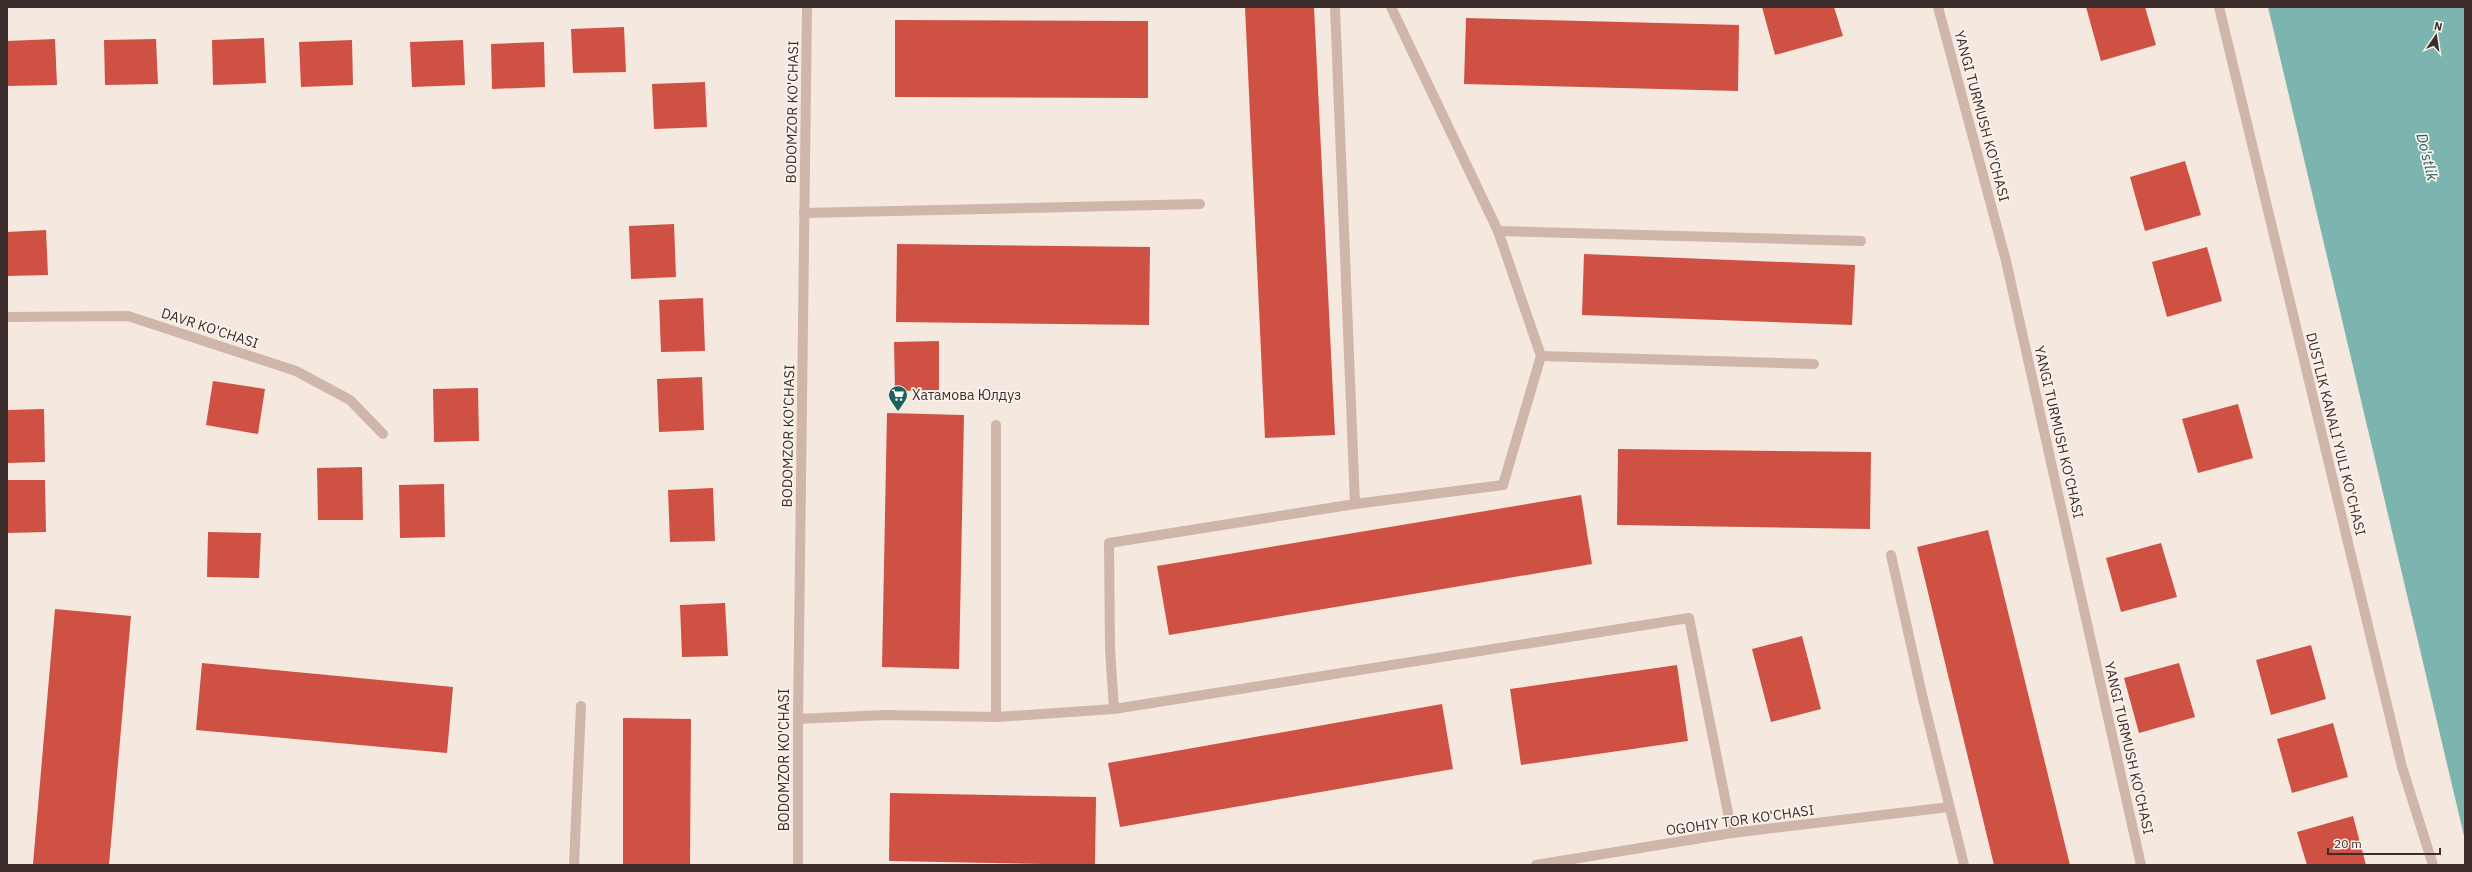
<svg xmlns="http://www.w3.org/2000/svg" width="2472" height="872" viewBox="0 0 2472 872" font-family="'IBM Plex Sans',sans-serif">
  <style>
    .water { fill: #7cb5af }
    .building { fill: #cf5143 }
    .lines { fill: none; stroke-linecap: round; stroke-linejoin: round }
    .minor { stroke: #cfb5aa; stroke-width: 10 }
    .tertiary { stroke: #cfb5aa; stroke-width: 10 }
    .labels { text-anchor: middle; stroke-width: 3.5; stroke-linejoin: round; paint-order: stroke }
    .street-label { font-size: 14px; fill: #3c2d2a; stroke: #fcf3ed }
    .poi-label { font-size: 14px; fill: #3c2d2a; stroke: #fcf3ed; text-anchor: start }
    .water-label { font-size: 15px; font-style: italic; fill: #1b615c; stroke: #fcf3ed }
  </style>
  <rect width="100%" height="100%" fill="#f5e8df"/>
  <polygon class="water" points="2268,7 2465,7 2465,840"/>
  <g class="building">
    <polygon points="1245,7 1314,7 1335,435 1265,438"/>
    <polygon points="1762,7 1834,7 1843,36 1775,55"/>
    <polygon points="2086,7 2145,7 2156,45 2101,61"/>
    <polygon points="1466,18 1739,25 1738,91 1464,84"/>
    <polygon points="895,20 1148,21 1148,98 895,97"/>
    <polygon points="624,27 626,72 573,73 571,29"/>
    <polygon points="264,38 266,83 213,85 212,40"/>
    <polygon points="55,39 57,85 7,86 7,41"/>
    <polygon points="156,39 158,84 105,85 104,40"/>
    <polygon points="352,40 353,85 301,87 299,42"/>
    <polygon points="463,40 465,85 412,87 410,42"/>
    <polygon points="544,42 545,87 492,89 491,44"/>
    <polygon points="705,82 707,127 654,129 652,84"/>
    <polygon points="2185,161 2201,215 2145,231 2130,177"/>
    <polygon points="674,224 676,277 631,279 629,226"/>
    <polygon points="46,230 48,275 7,276 7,232"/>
    <polygon points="897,244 1150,247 1149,325 896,322"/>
    <polygon points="2207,247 2222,301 2167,317 2152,262"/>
    <polygon points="1584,254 1855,265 1852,325 1582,315"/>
    <polygon points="703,298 705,351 661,352 659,300"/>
    <polygon points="939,341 939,390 895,391 894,342"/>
    <polygon points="702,377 704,430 659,432 657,379"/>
    <polygon points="213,381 265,389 258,434 206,425"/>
    <polygon points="478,388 479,441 434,442 433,389"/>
    <polygon points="2238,404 2253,458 2198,473 2182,419"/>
    <polygon points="44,409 45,462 7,463 7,410"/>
    <polygon points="887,413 964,415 959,669 882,667"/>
    <polygon points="1618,449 1871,452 1870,529 1617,525"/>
    <polygon points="362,467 363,520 318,520 317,468"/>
    <polygon points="7,480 45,480 46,532 7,533"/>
    <polygon points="444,484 445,537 400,538 399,485"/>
    <polygon points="713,488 715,541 670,542 668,490"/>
    <polygon points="1581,495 1592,564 1169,635 1157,566"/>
    <polygon points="1988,530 2070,865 1994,865 1917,547"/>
    <polygon points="208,532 261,533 259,578 207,577"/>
    <polygon points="2161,543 2177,597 2121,612 2106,558"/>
    <polygon points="725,603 728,656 682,657 680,605"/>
    <polygon points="55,609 131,616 109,865 33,864"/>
    <polygon points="1802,636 1821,709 1771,722 1752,649"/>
    <polygon points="2311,645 2326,699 2271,715 2256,660"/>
    <polygon points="202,663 453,687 447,753 196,730"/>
    <polygon points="2179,663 2195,717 2139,733 2124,678"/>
    <polygon points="1677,665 1688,741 1521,765 1510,689"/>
    <polygon points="1442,704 1453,769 1120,827 1108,763"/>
    <polygon points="623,718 691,719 690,865 623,865"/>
    <polygon points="2333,723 2348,777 2292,793 2277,739"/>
    <polygon points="890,793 1096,797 1095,865 889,861"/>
    <polygon points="2353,816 2366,865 2307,865 2297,832"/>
  </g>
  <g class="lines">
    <g class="minor">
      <polyline points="1335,7 1355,504"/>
      <polyline points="1938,7 2006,261 2141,865"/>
      <polyline points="2219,7 2402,767 2433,865"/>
      <polyline points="804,213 1200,204"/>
      <polyline points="1498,231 1861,241"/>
      <polyline points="7,317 128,316 296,371 350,400 383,434"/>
      <polyline points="1541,356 1814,364"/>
      <polyline points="1891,555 1923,699 1964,865"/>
      <polyline points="1114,709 1689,618 1732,833"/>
      <polyline points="996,717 996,425"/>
      <polyline points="798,719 885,715 996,717 1114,709 1110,649 1109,543 1355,504 1503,485 1541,356 1498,231 1391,7"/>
      <polyline points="574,865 581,706"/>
      <polyline points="1536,865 1732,833 1949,807"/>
    </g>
    <polyline class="tertiary" points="798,865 798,719 807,7"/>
  </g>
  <defs>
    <symbol id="supermarket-pin" viewBox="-11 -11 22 30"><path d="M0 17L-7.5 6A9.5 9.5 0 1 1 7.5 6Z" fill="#1b615c" stroke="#fcf3ed"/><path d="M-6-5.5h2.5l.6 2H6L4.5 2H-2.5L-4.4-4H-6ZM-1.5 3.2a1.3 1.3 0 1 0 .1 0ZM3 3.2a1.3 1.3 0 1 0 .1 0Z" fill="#fff"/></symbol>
  </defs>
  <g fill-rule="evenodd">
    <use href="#supermarket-pin" x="887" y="384" width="22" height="30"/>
  </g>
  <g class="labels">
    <g class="street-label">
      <text transform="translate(792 112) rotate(-89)" y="5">BODOMZOR KO'CHASI</text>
      <text transform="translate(1982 116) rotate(75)" y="5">YANGI TURMUSH KO'CHASI</text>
      <text transform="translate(210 328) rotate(18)" y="5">DAVR KO'CHASI</text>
      <text transform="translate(2059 432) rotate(77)" y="5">YANGI TURMUSH KO'CHASI</text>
      <text transform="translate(2336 434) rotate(76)" y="5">DUSTLIK KANALI YULI KO'CHASI</text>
      <text transform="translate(788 436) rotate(-89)" y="5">BODOMZOR KO'CHASI</text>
      <text transform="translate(2129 748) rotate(77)" y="5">YANGI TURMUSH KO'CHASI</text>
      <text transform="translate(784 760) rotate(-90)" y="5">BODOMZOR KO'CHASI</text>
      <text transform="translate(1740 820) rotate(-8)" y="5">OGOHIY TOR KO'CHASI</text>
    </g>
    <g class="poi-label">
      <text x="912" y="400">Хатамова Юлдуз</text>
    </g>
    <g class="water-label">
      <text transform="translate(2427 157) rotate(76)" y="5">Do'stlik</text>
    </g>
  </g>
  <rect width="2472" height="872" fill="none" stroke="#3c2d2a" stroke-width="16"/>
  <g transform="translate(2436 36) rotate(13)" stroke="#fcf3ed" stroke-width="3" paint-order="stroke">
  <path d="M0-3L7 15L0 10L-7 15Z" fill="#3c2d2a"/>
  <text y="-6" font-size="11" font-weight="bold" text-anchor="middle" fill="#3c2d2a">N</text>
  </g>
  <path d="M2328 848v6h112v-6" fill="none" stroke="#3c2d2a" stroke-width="2"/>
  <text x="2334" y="848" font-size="12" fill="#3c2d2a" stroke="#fcf3ed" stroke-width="3" paint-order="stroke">20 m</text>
</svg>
